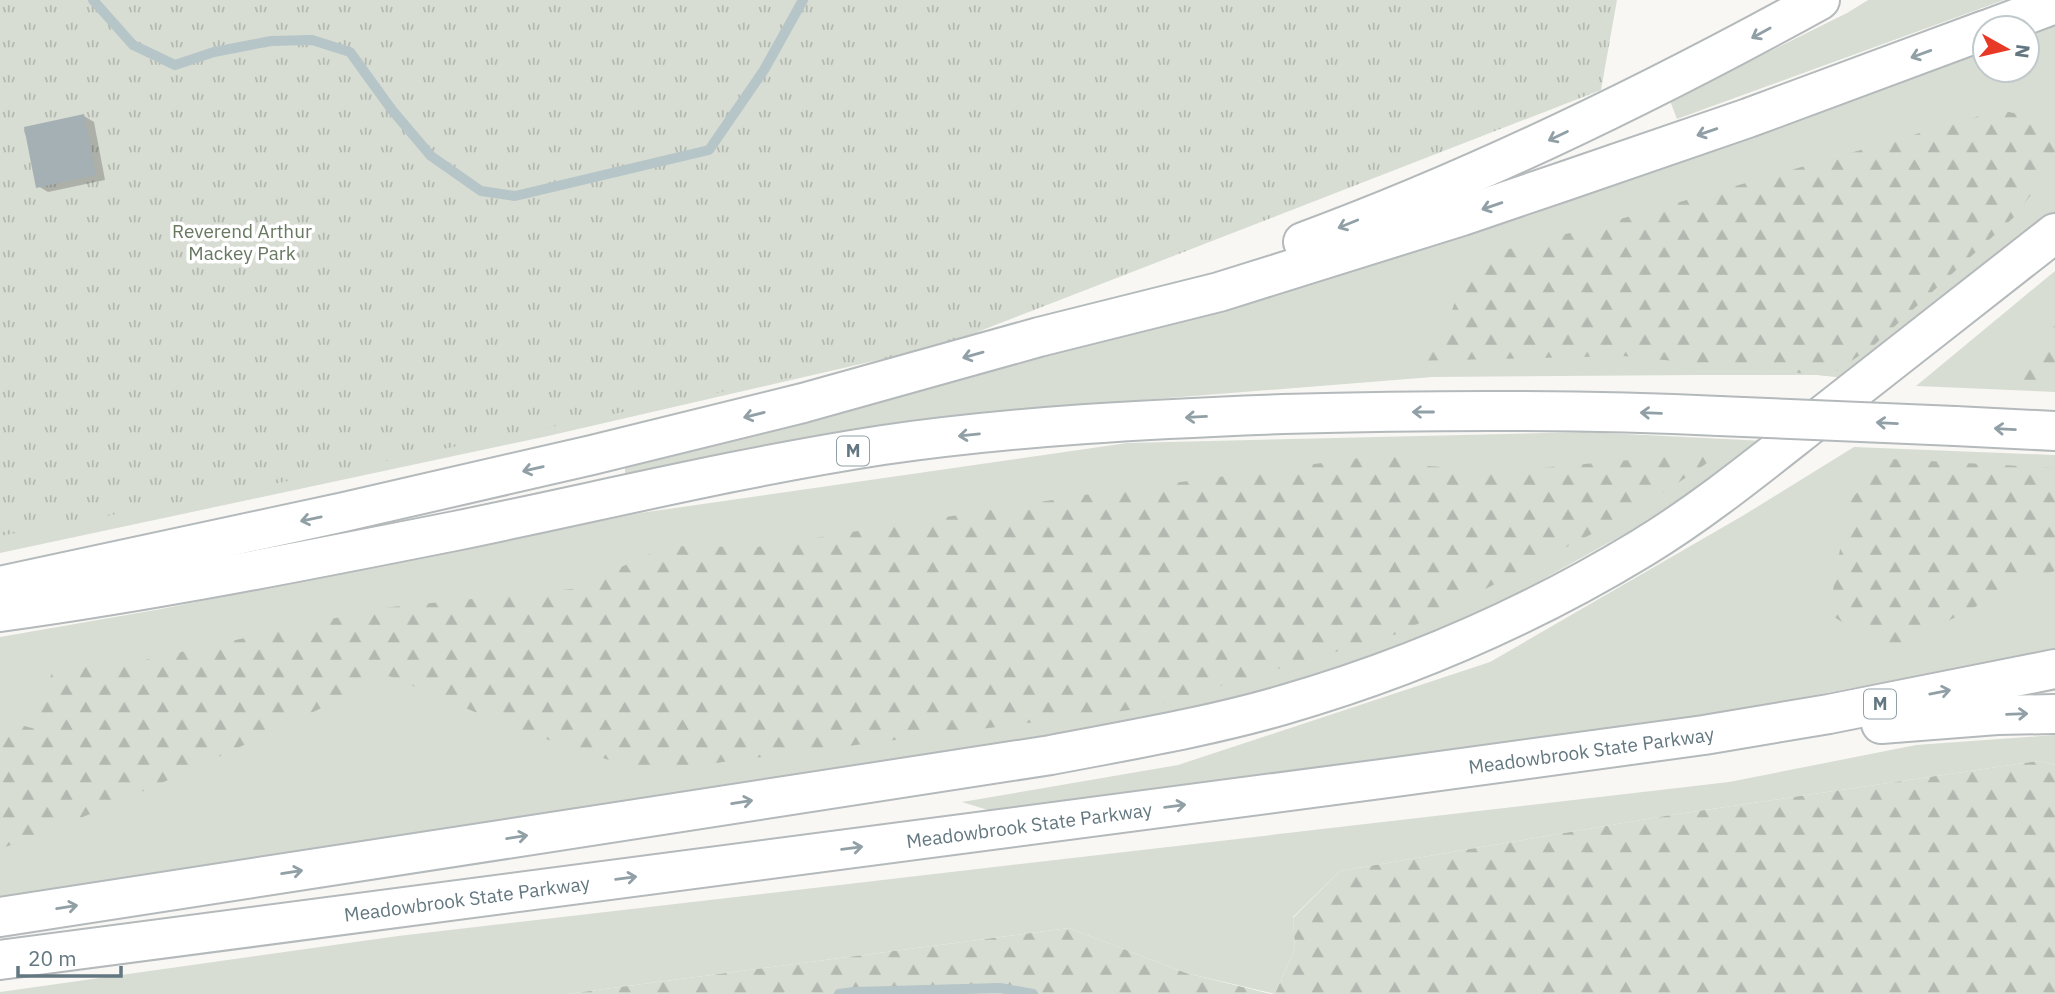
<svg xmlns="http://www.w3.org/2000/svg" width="2055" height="994" viewBox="0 0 2055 994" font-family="'IBM Plex Sans',sans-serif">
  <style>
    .grass { fill: #d8ddd3 }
    .forest { fill: url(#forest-firs) }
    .park { fill: url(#park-tufts) }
    .shadow { fill: #0003 }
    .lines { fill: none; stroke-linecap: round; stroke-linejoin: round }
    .stream { stroke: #b6c5c8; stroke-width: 10 }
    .building { fill: #a5b0b4 }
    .motorway-casing { stroke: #b4b9bb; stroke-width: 42 }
    .motorway { stroke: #fff; stroke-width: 38 }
    .motorway-bridge-casing { stroke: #b4b9bb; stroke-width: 42; stroke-linecap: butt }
    .motorway-bridge { stroke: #fff; stroke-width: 38 }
    .oneway { stroke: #91a0a6 }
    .labels { text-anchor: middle; stroke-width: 7; stroke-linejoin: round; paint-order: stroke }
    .shield { fill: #fff; stroke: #91a0a6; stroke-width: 2 }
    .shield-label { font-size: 18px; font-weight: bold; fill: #627780 }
    .park-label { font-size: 19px; fill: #687861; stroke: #fff }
    .street-label { font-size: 19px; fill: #627780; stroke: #fff }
  </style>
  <defs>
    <pattern id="forest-firs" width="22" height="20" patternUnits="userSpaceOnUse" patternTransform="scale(1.75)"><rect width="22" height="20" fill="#d8ddd3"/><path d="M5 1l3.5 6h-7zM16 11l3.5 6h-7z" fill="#b3b8b0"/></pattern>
    <pattern id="park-tufts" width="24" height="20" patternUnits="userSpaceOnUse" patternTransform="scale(1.75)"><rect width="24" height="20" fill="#d8ddd3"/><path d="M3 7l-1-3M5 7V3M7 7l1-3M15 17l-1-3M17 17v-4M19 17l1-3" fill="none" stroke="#b3b8b0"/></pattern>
  </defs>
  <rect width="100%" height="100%" fill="#f8f7f4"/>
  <g class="grass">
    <polygon points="1868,0 2004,0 1677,119 1670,101 1847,13"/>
    <polygon points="2055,20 2055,222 1854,379 1817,375 1700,375 1433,377 1003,411 625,478 625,468 1026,362 1393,254 1985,46 1985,70 2027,70 2027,30"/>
    <polygon points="2055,271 2055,392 1916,386"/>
    <polygon points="1004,331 548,436 0,553 0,515 809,342"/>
    <polygon points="1586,432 1765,441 1698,493 1459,626 1218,712 0,908 0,637 161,609 640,513 1127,443"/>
    <polygon points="1854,447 2055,455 2055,650 1682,720 1310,773 991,811 962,802 1178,765 1490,662 1744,515"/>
    <polygon points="2055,735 2055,765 2038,761 1671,815 1340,871 1293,917 1295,948 1275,994 1186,973 1069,928 567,994 0,994 0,992 398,936 1729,782 1916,745"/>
  </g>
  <g class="forest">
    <polygon points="2000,110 2027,116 2055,148 2055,164 2013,218 1872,347 1829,376 1623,356 1407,361 1445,329 1471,259 1596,226"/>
    <polygon points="2055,325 2055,383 2012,381"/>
    <path d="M1403,452L1427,466L1503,471L1723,452L1640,509L1400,633L1145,708L645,772L513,728L389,676C261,736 134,801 0,849V720L36,729L54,665L145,660L381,608L572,589L668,546L757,547L1084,495Z"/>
    <polygon points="1890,459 2055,468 2055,571 2029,579 1890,651 1829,614 1848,502"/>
    <polygon points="2038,761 2055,765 2055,994 1275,994 1295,948 1293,918 1340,871 1671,815"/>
    <polygon points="1069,928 1186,973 1271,994 567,994"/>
  </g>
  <polygon class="park" points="0,0 1617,0 1601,90 939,347 244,490 0,536"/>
  <polygon class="shadow" points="84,116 94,122 105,180 48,192 38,186"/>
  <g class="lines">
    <g class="stream">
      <polyline points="93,0 133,45 175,65 214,52 271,41 312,40 350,52 392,110 431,156 481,191 515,196 709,150 764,70 803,0"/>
      <polyline points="839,994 854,992 1000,988 1033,994"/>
    </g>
  </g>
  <polygon class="building" points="84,114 96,175 36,188 24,127"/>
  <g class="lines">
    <defs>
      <g id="motorway">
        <polyline points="1991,28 2055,4"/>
        <path d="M1303,242C1482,176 1653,92 1820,0"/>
        <polyline points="1955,426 2055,431"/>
        <polyline points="0,586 344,512 592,455 803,403 1039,337 1219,292 1462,216 1565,181 1748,118 1985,30"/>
        <path d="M0,612C153,591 304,561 455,531C597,502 739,467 883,445C1015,426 1149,419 1283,414C1428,410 1574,409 1719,416"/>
        <polyline points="1881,724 1997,715 2055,714"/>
        <path d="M0,917L1051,755C1129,740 1207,727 1283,705C1408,669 1530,616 1642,548C1706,509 1764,461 1823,415C1900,354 1978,294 2055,233"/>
        <path id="s1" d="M0,960L1381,779L1704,735L1829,714L2055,669"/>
      </g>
    </defs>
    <use href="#motorway" class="motorway-casing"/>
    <use href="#motorway" class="motorway"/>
    <defs>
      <polyline id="motorway-bridge" points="1719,416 1955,426"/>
    </defs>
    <use href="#motorway-bridge" class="motorway-bridge-casing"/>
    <use href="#motorway-bridge" class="motorway-bridge"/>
  </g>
  <defs><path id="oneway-shaft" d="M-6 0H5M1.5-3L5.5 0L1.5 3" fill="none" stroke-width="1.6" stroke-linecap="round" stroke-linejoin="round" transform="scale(1.75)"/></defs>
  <g class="oneway">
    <use href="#oneway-shaft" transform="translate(1761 33) rotate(151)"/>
    <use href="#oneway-shaft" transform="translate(1921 54) rotate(160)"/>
    <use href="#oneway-shaft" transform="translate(1707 132) rotate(161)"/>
    <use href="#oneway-shaft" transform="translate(1558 136) rotate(154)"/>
    <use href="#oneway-shaft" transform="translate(1492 206) rotate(161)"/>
    <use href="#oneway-shaft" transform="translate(1348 224) rotate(158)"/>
    <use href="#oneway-shaft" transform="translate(973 355) rotate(164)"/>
    <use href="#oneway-shaft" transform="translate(1423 412) rotate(180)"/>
    <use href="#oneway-shaft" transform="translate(1651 413) rotate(-178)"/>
    <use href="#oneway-shaft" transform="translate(754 415) rotate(166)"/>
    <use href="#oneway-shaft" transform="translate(1196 417) rotate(177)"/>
    <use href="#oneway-shaft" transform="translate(1887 423) rotate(-177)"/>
    <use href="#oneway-shaft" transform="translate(2005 429) rotate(-177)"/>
    <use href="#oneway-shaft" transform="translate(969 435) rotate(174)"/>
    <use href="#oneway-shaft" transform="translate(533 469) rotate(167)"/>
    <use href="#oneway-shaft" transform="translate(311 519) rotate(168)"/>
    <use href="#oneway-shaft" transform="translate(1940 692) rotate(-11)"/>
    <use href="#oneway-shaft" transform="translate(2017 714) rotate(-2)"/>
    <use href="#oneway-shaft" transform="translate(742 802) rotate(-9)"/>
    <use href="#oneway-shaft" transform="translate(1175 806) rotate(-7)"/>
    <use href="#oneway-shaft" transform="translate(517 837) rotate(-9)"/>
    <use href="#oneway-shaft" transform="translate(852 848) rotate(-7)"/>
    <use href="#oneway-shaft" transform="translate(292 872) rotate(-9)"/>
    <use href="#oneway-shaft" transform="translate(626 878) rotate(-7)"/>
    <use href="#oneway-shaft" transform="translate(67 907) rotate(-9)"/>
  </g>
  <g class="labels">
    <g class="shield">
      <rect x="837" y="436.5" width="32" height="29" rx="5"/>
      <rect x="1864" y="689.5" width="32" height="29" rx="5"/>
    </g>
    <g class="shield-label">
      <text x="853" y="457">M</text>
      <text x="1880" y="710">M</text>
    </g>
    <g class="park-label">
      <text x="242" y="238">Reverend Arthur<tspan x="242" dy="22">Mackey Park</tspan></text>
    </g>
    <g class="street-label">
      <text dy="7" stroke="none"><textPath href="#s1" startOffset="1605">Meadowbrook State Parkway</textPath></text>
      <text dy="7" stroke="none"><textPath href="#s1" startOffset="1038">Meadowbrook State Parkway</textPath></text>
      <text dy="7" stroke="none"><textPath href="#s1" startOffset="471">Meadowbrook State Parkway</textPath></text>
    </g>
  </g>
  <g transform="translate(2006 49) rotate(98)"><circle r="33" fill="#ffffff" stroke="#c0c9cc" stroke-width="2"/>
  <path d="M0-5L12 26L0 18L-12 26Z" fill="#e73925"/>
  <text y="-10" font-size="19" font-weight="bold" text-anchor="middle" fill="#627780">N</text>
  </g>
  <path d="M18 966v10h103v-10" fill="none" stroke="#627780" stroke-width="3.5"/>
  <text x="28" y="966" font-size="21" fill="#627780" stroke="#ffffff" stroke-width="5" paint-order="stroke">20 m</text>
</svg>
